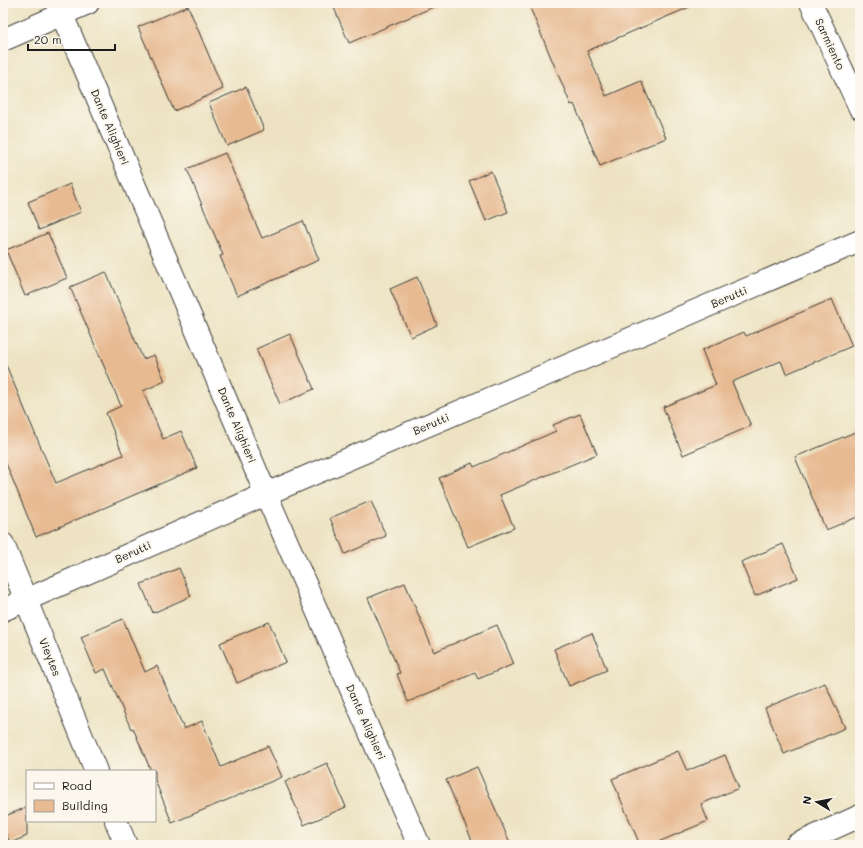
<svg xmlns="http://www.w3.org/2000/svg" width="863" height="848" viewBox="0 0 863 848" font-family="Mali,sans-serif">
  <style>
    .building { fill: #e7ba92 }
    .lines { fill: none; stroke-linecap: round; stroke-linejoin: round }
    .minor-casing { stroke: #3b3a35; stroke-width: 24 }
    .minor { stroke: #fff; stroke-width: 22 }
    .labels { text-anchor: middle; stroke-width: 4; stroke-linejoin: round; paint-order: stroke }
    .street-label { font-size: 11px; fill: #1c1c1c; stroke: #fbf7ec }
  </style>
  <rect width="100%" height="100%" fill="#fbf7ec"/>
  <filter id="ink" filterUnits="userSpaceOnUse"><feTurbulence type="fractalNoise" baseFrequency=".025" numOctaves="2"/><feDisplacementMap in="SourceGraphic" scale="8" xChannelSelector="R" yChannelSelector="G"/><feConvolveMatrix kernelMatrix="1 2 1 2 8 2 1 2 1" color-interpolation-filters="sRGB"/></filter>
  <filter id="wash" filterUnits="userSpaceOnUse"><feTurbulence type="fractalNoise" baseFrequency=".012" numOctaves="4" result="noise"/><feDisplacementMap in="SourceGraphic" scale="16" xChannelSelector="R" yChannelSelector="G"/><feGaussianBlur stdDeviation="0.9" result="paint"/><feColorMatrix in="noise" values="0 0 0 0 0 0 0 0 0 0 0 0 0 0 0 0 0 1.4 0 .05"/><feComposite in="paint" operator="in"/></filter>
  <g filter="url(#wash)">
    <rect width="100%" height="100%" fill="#ede3c3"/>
    <g id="blocks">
      <g class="building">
        <polygon points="332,3 443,3 349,43"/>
        <polygon points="528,3 699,3 587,51 606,96 641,81 666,138 600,166 574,104 571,105"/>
        <polygon points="188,6 223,89 174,111 138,27"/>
        <polygon points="246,87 264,130 227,146 209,103"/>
        <polygon points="225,153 262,238 303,221 319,260 237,296 220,256 223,255 187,169"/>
        <polygon points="491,171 508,212 486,221 469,181"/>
        <polygon points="70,184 81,212 39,230 28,202"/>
        <polygon points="48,233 67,278 25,296 6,250"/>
        <polygon points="106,272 143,359 154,355 165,381 143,391 163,439 181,431 197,468 36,537 3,456 3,358 56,483 123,455 106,413 121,406 70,287"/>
        <polygon points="417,277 437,325 411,337 390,289"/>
        <polygon points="832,299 852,346 786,374 781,361 732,382 751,426 683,455 663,407 716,385 702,350 744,332 746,336"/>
        <polygon points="290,334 314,389 280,404 256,349"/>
        <polygon points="580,414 597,454 500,495 514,528 468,547 439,478 472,463 474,467 556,431 553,425"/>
        <polygon points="860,430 860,516 826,530 795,457"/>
        <polygon points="371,501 386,536 345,554 330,518"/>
        <polygon points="783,544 798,578 755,596 741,562"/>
        <polygon points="179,568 191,596 153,613 141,584"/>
        <polygon points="405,583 434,652 497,625 514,664 478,679 475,673 408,702 397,674 400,673 368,598"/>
        <polygon points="123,619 145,672 157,666 184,729 202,721 221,767 268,746 282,777 172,823 155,780 155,771 151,771 133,728 131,729 105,669 96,673 81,637"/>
        <polygon points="269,622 286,662 237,683 220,643"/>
        <polygon points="592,633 607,670 569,686 554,649"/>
        <polygon points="825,683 845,728 784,754 765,708"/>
        <polygon points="678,751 687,771 725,755 739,788 701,804 708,821 651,845 640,845 612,779"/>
        <polygon points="327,763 346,807 304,825 285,782"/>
        <polygon points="477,767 511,845 474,845 446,780"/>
        <polygon points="27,807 27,836 10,843 3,827 3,817"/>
      </g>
    </g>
  </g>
  <g filter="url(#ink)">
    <use href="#blocks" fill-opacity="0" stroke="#3b3a35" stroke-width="1"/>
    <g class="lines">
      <defs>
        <g id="minor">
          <polyline points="57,3 266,494 419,845"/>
          <polyline points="811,3 860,108"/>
          <polyline points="3,40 88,3"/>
          <polyline points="3,544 96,771"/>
          <polyline points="3,610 266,494 860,241"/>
          <polyline points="116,821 126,845"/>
          <polyline points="796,845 860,816"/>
        </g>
      </defs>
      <use href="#minor" class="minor-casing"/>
      <use href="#minor" class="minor"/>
    </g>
  </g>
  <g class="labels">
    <g class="street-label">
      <text transform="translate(830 44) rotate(65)" y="4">Sarmiento</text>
      <text transform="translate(110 127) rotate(67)" y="4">Dante Alighieri</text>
      <text transform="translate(729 297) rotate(-23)" y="4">Berutti</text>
      <text transform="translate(431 424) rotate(-23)" y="4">Berutti</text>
      <text transform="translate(237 425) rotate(67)" y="4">Dante Alighieri</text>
      <text transform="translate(133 552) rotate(-24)" y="4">Berutti</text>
      <text transform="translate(50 657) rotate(68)" y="4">Vieytes</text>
      <text transform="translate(366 722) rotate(66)" y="4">Dante Alighieri</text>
    </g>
  </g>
  <rect width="863" height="848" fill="none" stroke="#fbf7ec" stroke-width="16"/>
  <rect x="26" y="770" width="130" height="52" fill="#fbf7ec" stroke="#a29f99"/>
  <rect x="34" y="783" width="20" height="6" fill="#ffffff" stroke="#a29f99"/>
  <text x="62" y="790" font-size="12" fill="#1c1c1c">Road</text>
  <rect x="34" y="800" width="20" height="12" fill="#e7ba92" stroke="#a29f99"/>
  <text x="62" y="810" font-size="12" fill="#1c1c1c">Building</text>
  <g transform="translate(817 802) rotate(280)" stroke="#fbf7ec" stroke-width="3" paint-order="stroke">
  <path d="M0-3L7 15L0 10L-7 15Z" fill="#1c1c1c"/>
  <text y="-6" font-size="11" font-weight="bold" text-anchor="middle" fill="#1c1c1c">N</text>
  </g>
  <path d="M28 44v6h87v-6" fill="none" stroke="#1c1c1c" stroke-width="2"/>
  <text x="34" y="44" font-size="12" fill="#1c1c1c" stroke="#fbf7ec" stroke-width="3" paint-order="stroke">20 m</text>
</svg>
